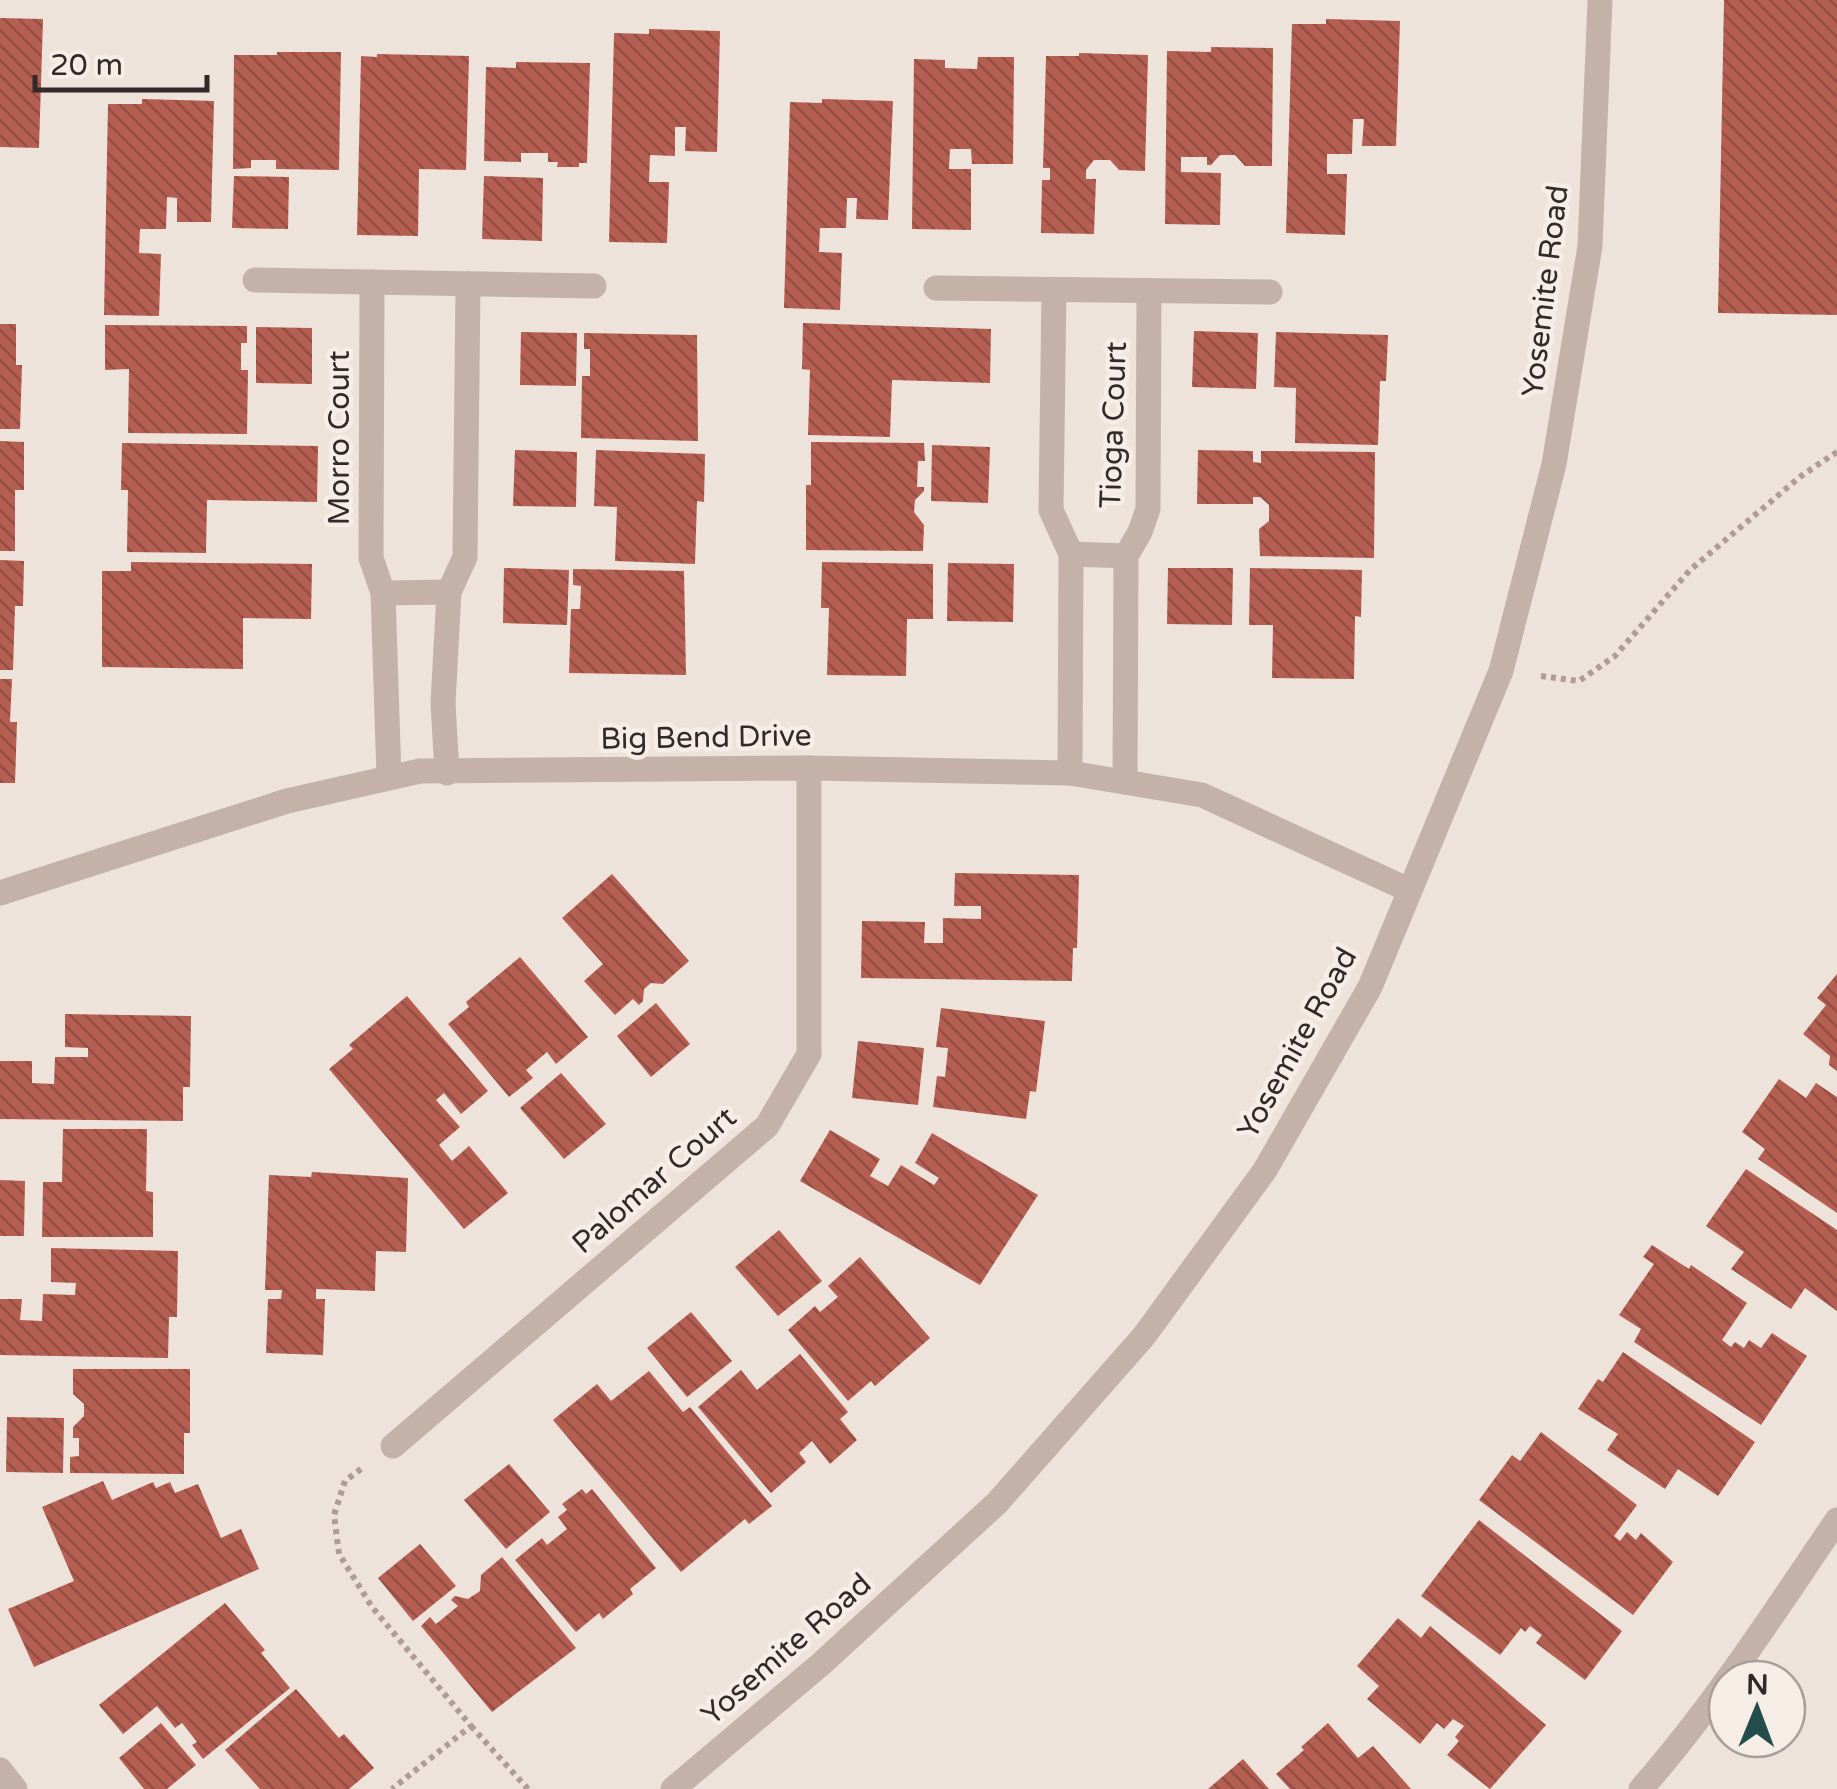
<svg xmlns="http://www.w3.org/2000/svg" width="1837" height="1789" viewBox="0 0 1837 1789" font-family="'Varela Round',sans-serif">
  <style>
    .building { fill: url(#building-back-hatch) }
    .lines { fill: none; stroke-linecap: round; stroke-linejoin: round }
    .path { stroke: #b09c93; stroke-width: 6; stroke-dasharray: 5 5; stroke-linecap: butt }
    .minor { stroke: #c4b2a9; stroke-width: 25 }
    .labels { text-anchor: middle; stroke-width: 9; stroke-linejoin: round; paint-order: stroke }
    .street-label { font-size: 30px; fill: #322a28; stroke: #f6ede7 }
  </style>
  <defs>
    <pattern id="building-back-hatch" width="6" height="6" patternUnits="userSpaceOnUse" patternTransform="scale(2.5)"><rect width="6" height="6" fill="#b55e52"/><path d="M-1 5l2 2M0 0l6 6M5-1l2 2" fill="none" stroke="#944e44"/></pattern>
  </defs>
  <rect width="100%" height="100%" fill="#eee3db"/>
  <g class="building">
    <polygon points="1724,0 1837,0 1837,315 1718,313"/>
    <polygon points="0,18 43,19 39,148 0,147"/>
    <polygon points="1326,19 1400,21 1396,146 1362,146 1364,119 1353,119 1352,154 1327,154 1327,174 1347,174 1345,235 1286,233 1292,24 1326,24"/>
    <polygon points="649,29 720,31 717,152 685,151 686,127 675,127 675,156 650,155 649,182 669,182 667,243 609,242 614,33 649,34"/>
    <polygon points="1211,47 1273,48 1272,166 1245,166 1235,155 1220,155 1211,165 1207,165 1207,157 1181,157 1181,172 1221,173 1220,225 1165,224 1167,51 1211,52"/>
    <polygon points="277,52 341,52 339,170 276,169 276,160 251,160 251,168 233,169 234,55 277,55"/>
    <polygon points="1079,53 1148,55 1145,171 1119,170 1110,160 1094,160 1086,170 1086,179 1096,179 1094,234 1041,233 1042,180 1050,180 1050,168 1043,168 1046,56 1079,56"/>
    <polygon points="377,54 469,56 466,170 419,169 418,236 357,235 361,56 377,57"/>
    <polygon points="978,57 1014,57 1013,164 972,164 971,149 950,149 949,169 971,169 971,230 912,229 914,59 945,60 945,68 977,69"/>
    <polygon points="516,62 590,63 587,163 579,163 579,167 557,167 558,162 548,162 548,153 521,153 521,162 484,161 486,67 516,68"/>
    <polygon points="142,99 214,101 211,222 177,222 177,198 167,197 166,229 140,229 139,253 161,254 159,316 104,315 108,104 142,104"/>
    <polygon points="822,99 893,101 888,220 856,219 857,198 847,198 846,228 820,228 819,252 842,253 840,310 784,308 790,102 822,103"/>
    <polygon points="234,176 289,177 288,229 232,228"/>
    <polygon points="484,176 543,178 542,241 482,239"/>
    <polygon points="803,323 991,329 990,383 892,380 890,437 808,435 810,370 802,369"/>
    <polygon points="0,324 16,324 16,365 22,365 20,429 0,429"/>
    <polygon points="105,325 247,326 247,343 241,343 241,370 248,370 247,434 128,433 129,369 105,370"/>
    <polygon points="256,327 312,328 312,384 256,383"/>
    <polygon points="1194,331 1258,333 1256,389 1192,387"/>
    <polygon points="521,332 577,333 576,386 520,385"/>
    <polygon points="1276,332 1388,335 1386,381 1380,381 1378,445 1295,443 1296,388 1274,387"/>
    <polygon points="584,333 697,335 698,441 581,438 582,376 590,376 590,349 584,349"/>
    <polygon points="0,441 24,442 24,490 15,490 15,551 0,551"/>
    <polygon points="811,442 924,443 925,461 918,461 917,487 924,487 924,491 915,500 914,512 924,525 923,551 806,550 806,485 811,485"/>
    <polygon points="122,443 318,446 317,502 207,500 206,553 127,552 128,490 121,490"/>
    <polygon points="932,445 990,447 988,503 931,501"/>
    <polygon points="515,450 577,452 576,507 513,506"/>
    <polygon points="596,450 705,454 704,502 697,501 695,564 615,561 617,507 594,506"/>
    <polygon points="1198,450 1253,451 1253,462 1261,463 1261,451 1375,452 1374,558 1260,556 1259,529 1269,521 1269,505 1260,497 1253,497 1253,504 1197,504"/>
    <polygon points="0,560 24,561 23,606 15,606 13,670 0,670"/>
    <polygon points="131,562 312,564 311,619 243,618 243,669 102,667 102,571 131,571"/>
    <polygon points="822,562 933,564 933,619 907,619 906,676 827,675 829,608 821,608"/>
    <polygon points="948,563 1014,564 1013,622 947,621"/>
    <polygon points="504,568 569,570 567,625 503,623"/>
    <polygon points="1168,568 1233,568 1232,625 1167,624"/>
    <polygon points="1250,568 1362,570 1361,617 1355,616 1354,679 1272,678 1273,625 1249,625"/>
    <polygon points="573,569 684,571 686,675 569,673 571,609 580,609 581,586 573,585"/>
    <polygon points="0,679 12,679 10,722 17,722 15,783 0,783"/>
    <polygon points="955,873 1079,875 1077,948 1073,948 1072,981 861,978 862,921 925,922 924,943 943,943 943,918 981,919 981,906 954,906"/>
    <polygon points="612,874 689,961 663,984 651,983 644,989 643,1001 639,1005 633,999 615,1015 584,981 603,964 562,918"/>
    <polygon points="520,957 588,1037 556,1064 547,1052 526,1070 533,1078 509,1097 448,1024 469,1007 466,1002"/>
    <polygon points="1837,974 1837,1071 1829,1065 1830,1056 1803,1034 1826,1005 1817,998"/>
    <polygon points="407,996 488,1091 461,1114 444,1093 436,1100 460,1127 439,1145 452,1161 469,1146 508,1193 464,1229 329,1069 353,1049 349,1045"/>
    <polygon points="656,1003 690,1044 651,1077 617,1036"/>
    <polygon points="941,1008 1045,1021 1036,1092 1030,1091 1026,1119 933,1107 937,1076 945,1077 948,1048 936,1047"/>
    <polygon points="65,1014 191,1016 190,1087 183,1087 183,1121 0,1119 0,1061 32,1061 32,1083 54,1084 55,1057 88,1057 88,1048 65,1047"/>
    <polygon points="858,1041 924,1048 918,1105 852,1098"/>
    <polygon points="561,1073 606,1124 564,1159 520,1108"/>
    <polygon points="1779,1079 1806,1098 1816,1083 1837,1097 1837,1213 1758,1159 1765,1149 1742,1132"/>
    <polygon points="63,1129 147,1129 146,1191 153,1192 153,1237 42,1237 43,1182 62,1182"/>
    <polygon points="830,1130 880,1159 870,1176 888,1186 901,1165 934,1185 939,1178 915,1163 932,1133 1038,1195 980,1285 800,1181"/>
    <polygon points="1746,1169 1837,1230 1837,1311 1805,1288 1791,1309 1731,1269 1744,1252 1706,1226"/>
    <polygon points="312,1172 408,1178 406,1252 376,1251 375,1291 316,1289 316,1299 325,1299 323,1355 266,1353 268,1299 281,1299 282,1290 265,1290 269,1175 311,1177"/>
    <polygon points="0,1180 25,1181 24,1236 0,1236"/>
    <polygon points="779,1230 822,1281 778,1316 735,1267"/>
    <polygon points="1652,1245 1689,1269 1691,1265 1747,1303 1722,1340 1731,1347 1735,1342 1744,1348 1749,1340 1761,1348 1772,1333 1807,1356 1761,1425 1634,1342 1641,1329 1619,1315 1654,1264 1643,1257"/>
    <polygon points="51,1248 178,1251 177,1317 169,1317 168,1358 0,1355 0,1299 22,1299 20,1320 42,1321 43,1294 75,1295 76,1283 51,1282"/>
    <polygon points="860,1257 930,1338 875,1386 871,1381 848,1401 788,1330 815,1306 820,1312 838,1297 828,1286"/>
    <polygon points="691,1312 732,1361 687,1397 647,1348"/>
    <polygon points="1623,1352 1755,1442 1718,1496 1678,1469 1665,1489 1607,1450 1618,1434 1578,1409 1598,1379 1603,1382"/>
    <polygon points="800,1354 848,1412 840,1419 857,1440 830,1464 812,1441 799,1453 806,1462 771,1493 698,1407 741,1370 757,1390"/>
    <polygon points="73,1369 190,1369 190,1433 184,1433 184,1474 70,1473 70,1457 79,1456 79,1438 73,1438 73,1427 84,1416 84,1404 73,1394"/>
    <polygon points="649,1371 683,1412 690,1407 772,1506 749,1524 745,1519 681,1572 553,1420 597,1384 611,1401"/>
    <polygon points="7,1417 64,1418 63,1473 6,1472"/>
    <polygon points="1541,1432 1637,1505 1614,1536 1620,1541 1627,1532 1636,1540 1641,1533 1673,1562 1633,1615 1479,1500 1512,1455 1520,1461"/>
    <polygon points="509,1464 550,1512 506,1549 464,1500"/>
    <polygon points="103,1481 112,1500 153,1482 156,1488 170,1482 175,1493 198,1484 221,1538 241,1529 259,1569 34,1667 8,1609 74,1581 42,1507"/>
    <polygon points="582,1489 586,1494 592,1489 656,1568 630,1589 633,1594 603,1619 599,1613 576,1632 515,1560 542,1538 547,1545 567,1529 558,1517 567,1510 562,1504"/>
    <polygon points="1479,1520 1622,1631 1585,1680 1536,1643 1542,1635 1530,1626 1525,1632 1521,1628 1500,1655 1421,1596"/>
    <polygon points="420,1544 456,1586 413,1621 378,1578"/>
    <polygon points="502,1557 576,1648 492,1712 421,1626 430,1617 436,1624 458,1606 451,1600 455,1596 468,1599 480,1591 481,1575"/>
    <polygon points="225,1603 265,1650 261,1653 290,1688 203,1759 192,1745 197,1742 182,1723 175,1728 157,1706 123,1734 99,1705"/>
    <polygon points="1398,1618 1421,1638 1430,1626 1546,1725 1490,1789 1447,1755 1459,1741 1455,1737 1464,1726 1453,1719 1444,1729 1437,1723 1420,1744 1367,1699 1379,1686 1357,1666"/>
    <polygon points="296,1689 339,1738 344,1734 374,1768 349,1789 260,1789 225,1750"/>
    <polygon points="161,1723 196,1765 167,1789 144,1789 119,1758"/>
    <polygon points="1328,1723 1358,1758 1373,1746 1411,1789 1290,1789 1276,1774 1304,1750 1301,1747"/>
    <polygon points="1243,1759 1269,1789 1208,1789"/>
  </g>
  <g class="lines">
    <g class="path">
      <polyline points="1541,676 1579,681 1615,656 1690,570 1801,476 1837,452"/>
      <polyline points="361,1469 345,1481 334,1515 339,1554 372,1607 471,1726 392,1789"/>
      <polyline points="471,1726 528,1789"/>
    </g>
    <g class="minor">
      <polyline points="255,280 594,286"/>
      <polyline points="372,282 371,558 383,593 389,777"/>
      <polyline points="936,288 1270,292"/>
      <polyline points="1054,290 1051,510 1071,554 1070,773"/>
      <polyline points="1071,554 1126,556"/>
      <polyline points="383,593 449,592"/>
      <polyline points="447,773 443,703 449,592 465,557 468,284"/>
      <polyline points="1125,782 1126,556 1140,532 1148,509 1149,291"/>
      <polyline points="0,893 287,801 420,771 809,768 1070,773 1202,795 1409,890"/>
      <polyline points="393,1446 767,1126 809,1054 809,768"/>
      <polyline points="0,1770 15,1789"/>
      <polyline points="673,1789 821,1664 997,1503 1144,1336 1265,1170 1370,987 1501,671 1554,464 1590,246 1600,0"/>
      <path d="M1641,1789C1714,1706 1775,1611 1837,1520"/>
    </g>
  </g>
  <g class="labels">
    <g class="street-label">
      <text transform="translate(1545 291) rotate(-83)" y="10">Yosemite Road</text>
      <text transform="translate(1113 425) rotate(-88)" y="10">Tioga Court</text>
      <text transform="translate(339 438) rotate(-90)" y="10">Morro Court</text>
      <text transform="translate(706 737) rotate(-1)" y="10">Big Bend Drive</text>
      <text transform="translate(1297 1043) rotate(-61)" y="10">Yosemite Road</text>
      <text transform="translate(654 1180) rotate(-41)" y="10">Palomar Court</text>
      <text transform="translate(786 1649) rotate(-41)" y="10">Yosemite Road</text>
    </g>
  </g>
  <g transform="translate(1757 1709) rotate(1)"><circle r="48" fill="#f6ede7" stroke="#a89f9b" stroke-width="2.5"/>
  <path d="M0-8L18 38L0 25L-18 38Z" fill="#234e4b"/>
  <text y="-15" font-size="28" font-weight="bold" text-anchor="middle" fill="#322a28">N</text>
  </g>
  <path d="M35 75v15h172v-15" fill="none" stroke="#322a28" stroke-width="5"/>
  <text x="50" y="75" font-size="30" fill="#322a28" stroke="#f6ede7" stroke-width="8" paint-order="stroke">20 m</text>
</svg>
